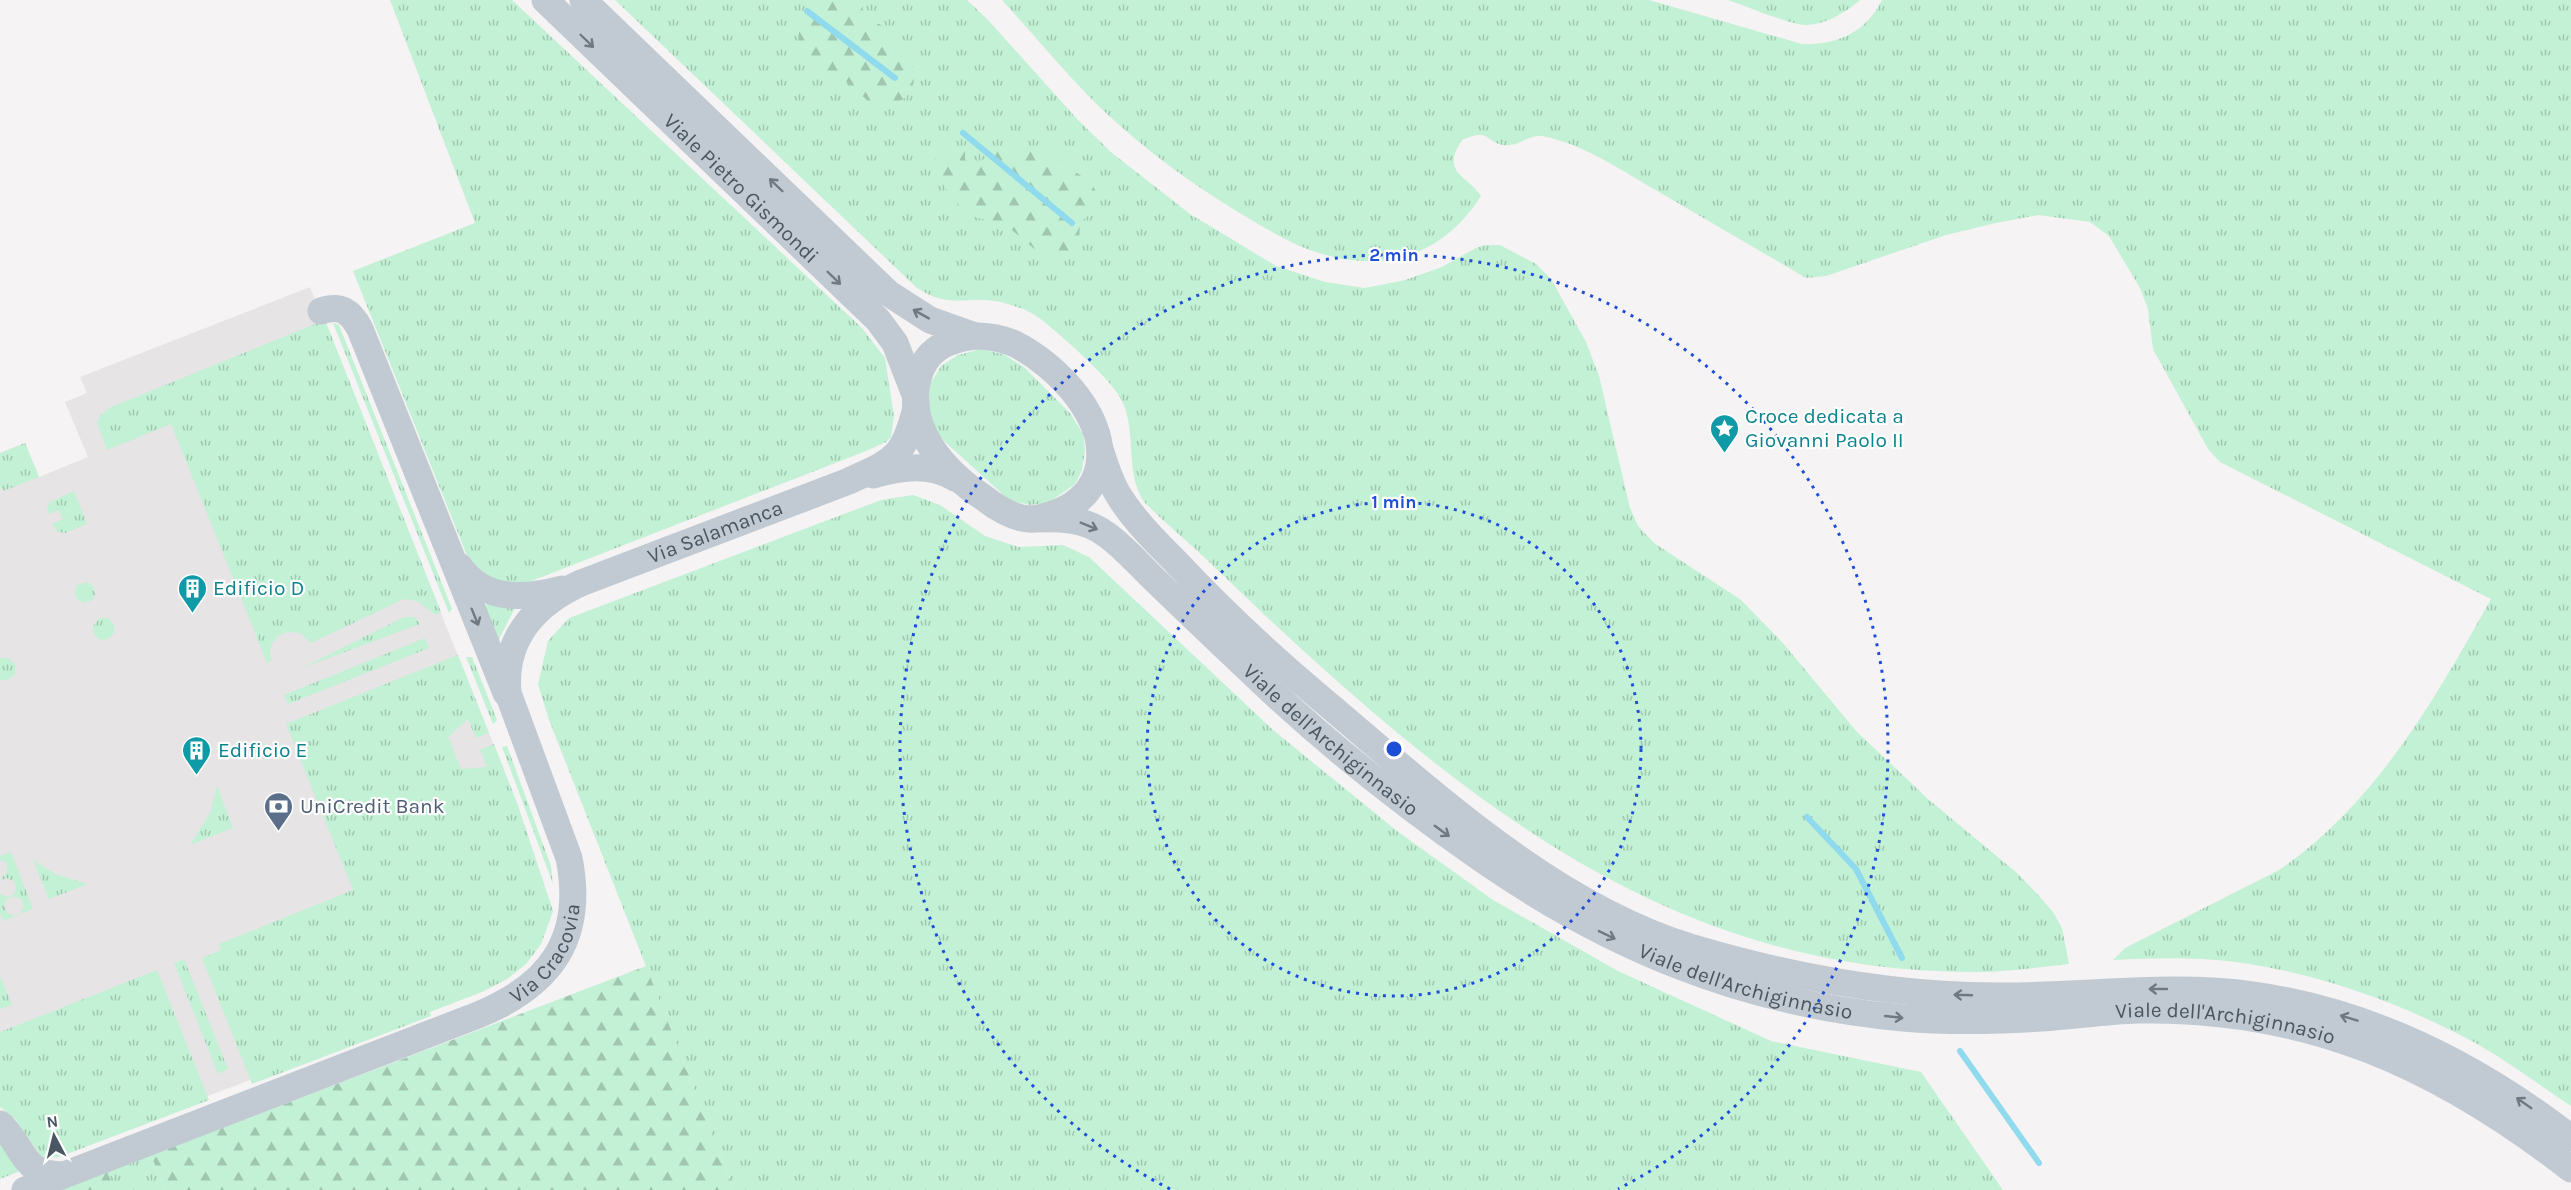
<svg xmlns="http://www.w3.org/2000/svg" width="2571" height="1190" viewBox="0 0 2571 1190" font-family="Karla,sans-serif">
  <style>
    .education { fill: #e6e4e5 }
    .grass { fill: url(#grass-tufts); fill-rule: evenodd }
    .forest { fill: url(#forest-firs) }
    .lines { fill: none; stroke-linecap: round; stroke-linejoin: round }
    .stream { stroke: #90daee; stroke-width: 6 }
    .minor { stroke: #c1cad2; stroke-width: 27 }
    .oneway { stroke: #6e7983 }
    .ring { fill: none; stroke: #1d4ed8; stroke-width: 3; stroke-dasharray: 3 6 }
    .labels { text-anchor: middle; stroke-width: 4.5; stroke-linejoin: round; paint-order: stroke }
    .street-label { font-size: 21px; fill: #4a5661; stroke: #fff }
    .culture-label { font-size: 21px; fill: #0d838f; stroke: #fff; text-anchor: start }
    .service-label { font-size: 21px; fill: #4e5e75; stroke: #fff; text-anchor: start }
    .centre { fill: #1d4ed8; stroke: #fff; stroke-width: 3 }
    .ring-label { font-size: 18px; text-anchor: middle; font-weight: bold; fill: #1d4ed8; stroke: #fff; stroke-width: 4.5; stroke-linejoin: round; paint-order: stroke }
  </style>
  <defs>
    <pattern id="grass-tufts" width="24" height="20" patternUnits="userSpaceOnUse" patternTransform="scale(1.5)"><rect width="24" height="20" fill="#c3f1d5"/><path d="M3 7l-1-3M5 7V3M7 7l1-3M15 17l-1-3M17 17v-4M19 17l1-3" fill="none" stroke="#a0c6b0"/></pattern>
    <pattern id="forest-firs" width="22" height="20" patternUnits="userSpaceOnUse" patternTransform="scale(1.5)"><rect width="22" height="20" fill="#c3f1d5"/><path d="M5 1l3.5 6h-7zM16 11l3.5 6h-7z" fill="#a0c6b0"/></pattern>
  </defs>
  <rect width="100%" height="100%" fill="#f5f3f3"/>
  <polygon class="education" points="310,287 517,803 553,911 541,944 526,964 507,979 484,991 92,1140 0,1093 0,453 25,443 39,477 88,457 65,402 87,393 80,377"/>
  <g class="grass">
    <polygon points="390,0 512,0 862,328 885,358 894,416 891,437 886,442 866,451 526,583 512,587 472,568 353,271 475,223"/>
    <path d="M615,0H967L988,20L1078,120L1112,153L1190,214L1276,266L1325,282L1365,288L1405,280L1442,267L1476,248L1486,245H1500L1536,264L1551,279L1586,342L1599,376L1630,508L1638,526L1654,543L1741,600L1782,642L1857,732L1928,799L2017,873L2040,897L2053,912L2062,928L2069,964C2039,967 2008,972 1978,972C1702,974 1503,832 1307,654C1272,623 1239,590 1205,558C1185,539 1164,522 1145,503C1122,470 1140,428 1118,394C1105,374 1055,329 1035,315C1025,309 1012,305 1001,302C966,295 951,310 917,288Z"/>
    <path d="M1002,0H1649L1802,44C1836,45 1866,33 1882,0H2571V1106C2536,1083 2501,1056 2464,1037C2393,1000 2315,973 2236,962C2195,957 2154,958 2113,960L2125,948L2279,870C2374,806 2436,698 2491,599L2220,462L2208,449L2153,349L2148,309L2140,288L2109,236L2090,222L2038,215L1996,223L1946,235L1826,276L1806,278C1757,249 1708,221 1659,192C1622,171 1586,145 1543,136C1529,134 1518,147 1504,145C1485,143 1491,127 1462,140C1440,173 1467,175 1481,196C1443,255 1386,274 1319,253C1291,245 1264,227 1238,212C1192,184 1147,151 1107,114C1070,79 1037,38 1002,0Z"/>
    <path d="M1728,0H1860C1845,13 1825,25 1805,25C1789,24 1745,6 1728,0Z"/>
    <path d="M325,320L441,612L436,615L417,601L404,599L311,643L300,633L287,632C273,637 268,646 271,661L267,663L171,424L107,450L97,423L100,416L109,408Z"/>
    <polygon points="333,323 339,325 452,609 449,613"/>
    <polygon points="981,349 1003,354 1024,367 1070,413 1083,434 1085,450 1082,470 1075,484 1048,503 1029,505 1009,500 944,441 933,428 927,408 931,383 941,366 958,355"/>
    <polygon points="25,443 39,477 3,491 0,486 0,453"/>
    <polygon points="74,491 87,524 65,533 58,532 52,524 63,519 59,510 49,514 47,507 50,502"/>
    <polygon points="913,495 940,505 985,536 1019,547 1063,545 1089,557 1273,730 1397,831 1493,900 1618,971 1771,1041 1921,1072 2003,1190 734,1190 549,720 538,684 548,641 569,618 881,500"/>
    <polygon points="87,582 93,586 95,594 92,600 84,603 77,599 75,593 77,585"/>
    <polygon points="490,603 516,606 497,643 483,606"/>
    <polygon points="404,617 415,617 420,624 302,668"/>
    <polygon points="100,618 108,618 114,625 114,633 108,639 100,640 94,634 93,626"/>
    <polygon points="425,638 429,648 288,704 284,695"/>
    <polygon points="458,655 489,733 476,738 468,719 448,737 461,769 487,767 480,750 494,744 517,803 553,911 541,944 526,964 507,979 484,991 430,1012 431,1016 252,1084 202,958 221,950 219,944 353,890 286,724"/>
    <polygon points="466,657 472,657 497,720 493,724"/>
    <polygon points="0,658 8,658 16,665 15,674 8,680 0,680"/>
    <polygon points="507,746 551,866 553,884 502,747"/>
    <polygon points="217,786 233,828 190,845 210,813"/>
    <path d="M11,852L33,909L3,921L0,913V894L8,897L14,894L16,887L14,881L6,878L0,881C4,873 10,874 6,862L0,860V856ZM13,896L21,899L24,906L21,913L15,916L7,913L4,906L6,900Z"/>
    <polygon points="33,860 55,874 88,884 49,899"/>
    <polygon points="184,959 228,1069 218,1074 174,963"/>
    <polygon points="157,970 209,1100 59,1157 46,1158 40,1155 15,1119 0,1107 0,1032"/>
    <polygon points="0,976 12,1005 0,1009"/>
    <polygon points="0,1134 19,1166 18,1172 0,1179"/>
    <polygon points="151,1155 165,1190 59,1190"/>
  </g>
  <g class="forest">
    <path d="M825,0H859L863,3L862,21C878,21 888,25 890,42L906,49C923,86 913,104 873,108L864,97L850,92L844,74C836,73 828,73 820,71C798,64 793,38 804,20C809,13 819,7 825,0Z"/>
    <path d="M956,146L965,152V159L969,164H978L993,151L1008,146L1018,152C1029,144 1047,142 1056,155C1060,159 1059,163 1064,166C1081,175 1094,181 1100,201L1096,210L1080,222L1079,243C1047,273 1032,244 1008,227C998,220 983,221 972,216C960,210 938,181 936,168C935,163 936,158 936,154L945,147Z"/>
    <polygon points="646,966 734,1190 165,1190 151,1155"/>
    <polygon points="107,1172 115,1190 69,1190 67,1187"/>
  </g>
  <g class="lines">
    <g class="stream">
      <polyline points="807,11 895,78"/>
      <polyline points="963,133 1072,223"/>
      <polyline points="1807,817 1856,869 1902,958"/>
      <polyline points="1960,1051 2039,1163"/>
    </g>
    <g class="minor">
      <path id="s1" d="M545,0L878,320L895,343L914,392"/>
      <polyline points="583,0 888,293 930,320 975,336"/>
      <path d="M321,311C341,304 351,312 360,329L506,693"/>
      <path d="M975,336C989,336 1002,338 1015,344C1057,365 1113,422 1097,473C1093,486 1084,497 1072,505C1061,512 1043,519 1029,519C1013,518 997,508 984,498C945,472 905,429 918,379C925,349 947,340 975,336Z"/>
      <path d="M1100,449C1105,465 1110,482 1119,496C1134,520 1155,541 1175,561C1220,609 1268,654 1318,696C1430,790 1551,905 1693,948C1791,977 1896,996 1997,996C2083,997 2168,983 2254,995C2372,1012 2478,1066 2571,1138"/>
      <path d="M873,475C902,467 929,463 955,478"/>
      <path id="s2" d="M1032,519C1058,518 1085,518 1107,535C1125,548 1141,567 1158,583C1193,617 1229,651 1265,685C1333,749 1407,807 1483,860C1612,949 1746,1004 1903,1018C1950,1022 1996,1021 2042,1018C2074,1016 2106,1011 2138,1010C2309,1007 2438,1066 2571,1169"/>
      <path d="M459,566C484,602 524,599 562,589"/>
      <path d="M0,1124C26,1148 20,1174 63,1175"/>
      <path id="s3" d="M25,1190L478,1015C551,985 585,938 569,858L508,693C503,639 535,604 581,583L849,481C894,460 903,459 916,408"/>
    </g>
  </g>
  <defs><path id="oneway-shaft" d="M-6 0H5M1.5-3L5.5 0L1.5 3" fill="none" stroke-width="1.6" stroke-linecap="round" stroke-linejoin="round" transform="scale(1.5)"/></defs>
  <g class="oneway">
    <use href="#oneway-shaft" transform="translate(587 41) rotate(44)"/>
    <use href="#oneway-shaft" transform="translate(776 185) rotate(-136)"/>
    <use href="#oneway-shaft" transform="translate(834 278) rotate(44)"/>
    <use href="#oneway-shaft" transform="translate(921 314) rotate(-151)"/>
    <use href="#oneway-shaft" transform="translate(1089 526) rotate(22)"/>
    <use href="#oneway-shaft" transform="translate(475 617) rotate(68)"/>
    <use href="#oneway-shaft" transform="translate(1442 831) rotate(36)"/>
    <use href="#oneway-shaft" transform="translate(1607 935) rotate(26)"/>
    <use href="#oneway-shaft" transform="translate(2158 989) rotate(-180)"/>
    <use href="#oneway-shaft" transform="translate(1963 995) rotate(-178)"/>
    <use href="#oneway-shaft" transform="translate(1894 1017) rotate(6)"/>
    <use href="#oneway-shaft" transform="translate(2349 1018) rotate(-163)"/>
    <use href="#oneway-shaft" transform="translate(2524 1103) rotate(-145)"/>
  </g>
  <g class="ring">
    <circle cx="1394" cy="749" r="247"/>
    <path d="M1170 1189A494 494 0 1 1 1618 1189"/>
  </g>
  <defs>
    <symbol id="sight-pin" viewBox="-11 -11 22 30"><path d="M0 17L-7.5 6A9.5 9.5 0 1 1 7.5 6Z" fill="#0f9aa8" stroke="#fff"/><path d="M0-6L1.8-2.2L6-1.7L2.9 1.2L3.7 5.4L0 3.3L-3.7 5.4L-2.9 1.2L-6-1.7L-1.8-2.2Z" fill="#fff"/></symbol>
    <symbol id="building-pin" viewBox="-11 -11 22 30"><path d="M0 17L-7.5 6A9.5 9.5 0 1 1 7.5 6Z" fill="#0f9aa8" stroke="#fff"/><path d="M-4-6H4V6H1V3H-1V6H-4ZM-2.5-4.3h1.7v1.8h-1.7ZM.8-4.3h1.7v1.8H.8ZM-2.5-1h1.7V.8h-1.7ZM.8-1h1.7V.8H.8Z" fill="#fff"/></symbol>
    <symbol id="bank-pin" viewBox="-11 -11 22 30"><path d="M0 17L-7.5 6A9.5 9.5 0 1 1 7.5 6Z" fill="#5c6f8a" stroke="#fff"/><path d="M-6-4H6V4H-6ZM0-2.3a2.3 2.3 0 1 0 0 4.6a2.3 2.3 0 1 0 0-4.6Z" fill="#fff"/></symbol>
  </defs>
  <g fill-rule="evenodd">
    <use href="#sight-pin" x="1708" y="412" width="33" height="45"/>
    <use href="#building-pin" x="176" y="572" width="33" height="45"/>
    <use href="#building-pin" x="180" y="734" width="33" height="45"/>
    <use href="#bank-pin" x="262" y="790" width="33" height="45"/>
  </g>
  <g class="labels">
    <g class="street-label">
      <text dy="7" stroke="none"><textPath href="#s1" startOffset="272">Viale Pietro Gismondi</textPath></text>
      <text dy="7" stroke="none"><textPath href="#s3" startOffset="1148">Via Salamanca</textPath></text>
      <text dy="7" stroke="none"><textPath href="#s2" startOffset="382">Viale dell'Archiginnasio</textPath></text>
      <text dy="7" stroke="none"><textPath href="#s3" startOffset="582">Via Cracovia</textPath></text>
      <text dy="7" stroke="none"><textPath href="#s2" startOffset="868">Viale dell'Archiginnasio</textPath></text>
      <text dy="7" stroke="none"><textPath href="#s2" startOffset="1354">Viale dell'Archiginnasio</textPath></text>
    </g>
    <g class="culture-label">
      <text x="1745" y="423">Croce dedicata a<tspan x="1745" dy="24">Giovanni Paolo II</tspan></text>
      <text x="213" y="595">Edificio D</text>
      <text x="218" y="757">Edificio E</text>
    </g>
    <g class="service-label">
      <text x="300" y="813">UniCredit Bank</text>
    </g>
  </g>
  <circle cx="1394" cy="749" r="9" class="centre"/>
  <g class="ring-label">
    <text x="1394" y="261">2 min</text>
    <text x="1394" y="508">1 min</text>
  </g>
  <g transform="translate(54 1136) rotate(353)" stroke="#ffffff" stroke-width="4.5" paint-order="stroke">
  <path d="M0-4.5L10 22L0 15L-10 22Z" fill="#4a5661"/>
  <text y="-9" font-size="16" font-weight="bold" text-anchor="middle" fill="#4a5661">N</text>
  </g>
</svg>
